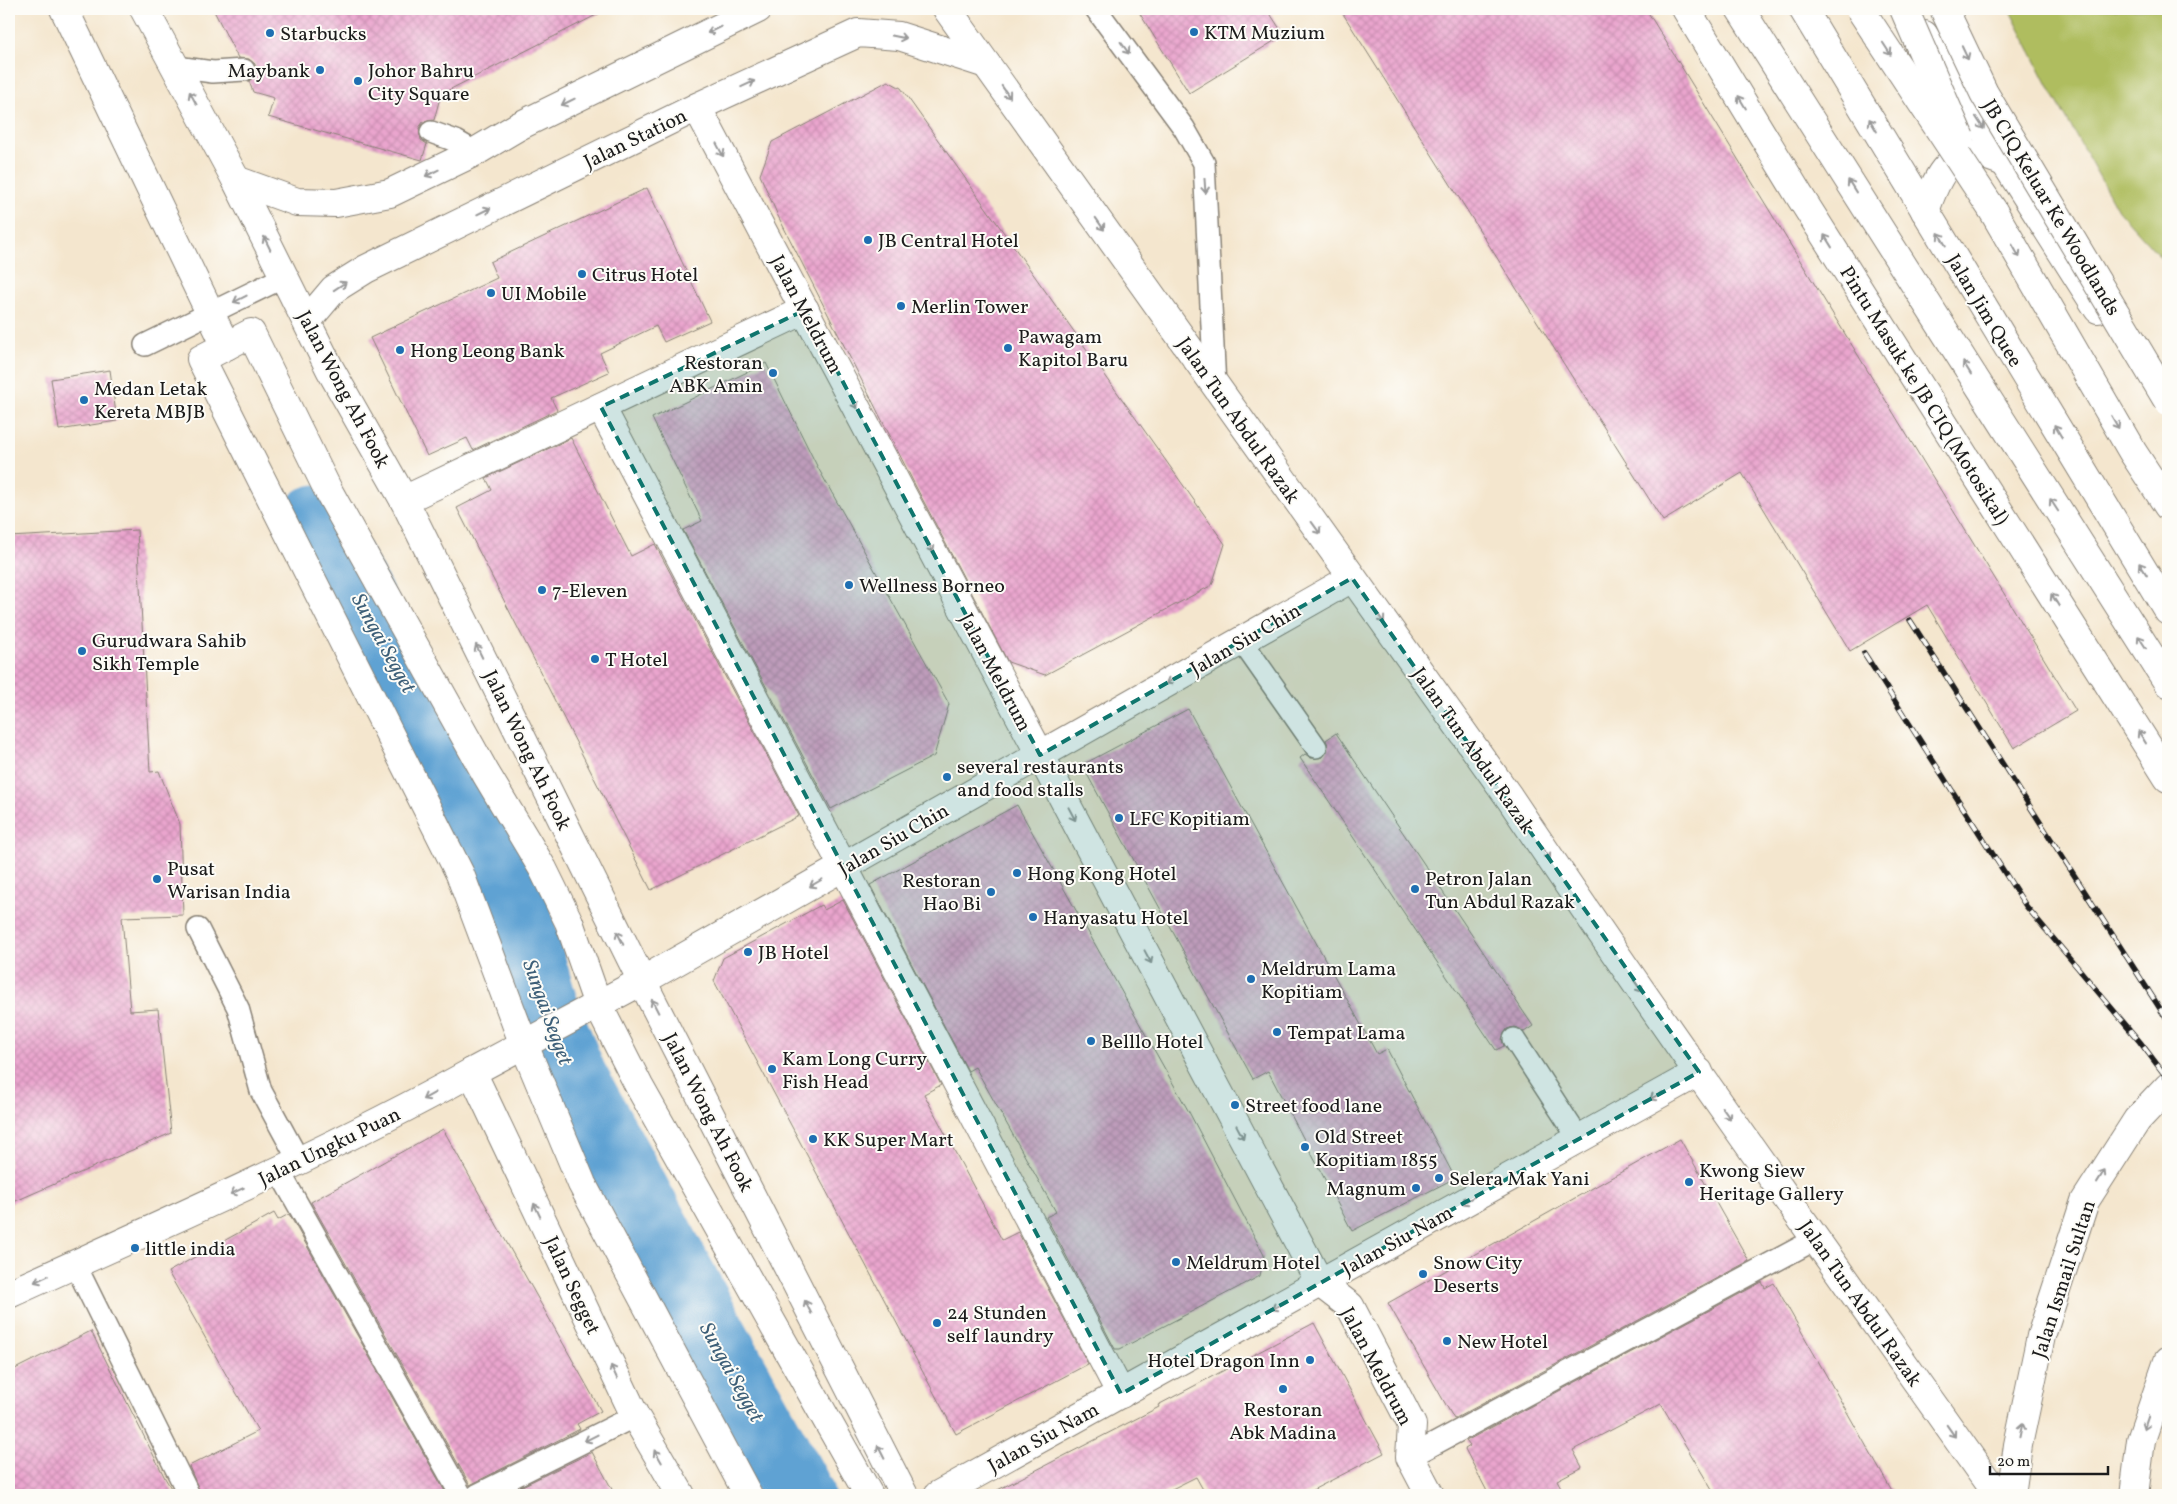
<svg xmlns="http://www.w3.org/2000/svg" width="2177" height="1504" viewBox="0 0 2177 1504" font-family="Vollkorn,serif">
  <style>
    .green { fill: #afbd5f; stroke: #666c3e }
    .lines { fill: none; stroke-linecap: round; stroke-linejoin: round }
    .river { stroke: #5ea2d3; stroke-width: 71 }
    .building { fill: url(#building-cross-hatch) }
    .service-casing { stroke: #888175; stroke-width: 24 }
    .pedestrian-casing { stroke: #888175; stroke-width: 30 }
    .minor-casing { stroke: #888175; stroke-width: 30 }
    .secondary-casing { stroke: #888175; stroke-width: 30 }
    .primary-casing { stroke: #888175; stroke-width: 30 }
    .trunk-casing { stroke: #888175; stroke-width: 30 }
    .service { stroke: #fff; stroke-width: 21 }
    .pedestrian { stroke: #fff; stroke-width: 28 }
    .minor { stroke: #fff; stroke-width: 28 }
    .secondary { stroke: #fff; stroke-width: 28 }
    .primary { stroke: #fff; stroke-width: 28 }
    .trunk { stroke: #fff; stroke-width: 28 }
    .rail-casing { stroke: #1c1c1c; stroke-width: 5.5 }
    .rail { stroke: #fdfcf7; stroke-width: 4; stroke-dasharray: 11; stroke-linecap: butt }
    .trunk-bridge-casing { stroke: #888175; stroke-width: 30; stroke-linecap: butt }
    .trunk-bridge { stroke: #fff; stroke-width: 28 }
    .oneway { stroke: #999 }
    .marked { fill: #0f766e; fill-opacity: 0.2; stroke: #0f766e; stroke-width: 4; stroke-dasharray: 10 6; stroke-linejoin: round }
    .poi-dot { fill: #1f6fb2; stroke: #fdfcf7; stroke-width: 2 }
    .labels { text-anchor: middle; stroke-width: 4; stroke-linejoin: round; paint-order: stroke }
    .poi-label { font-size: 20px; fill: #1c1c1c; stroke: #fdfcf7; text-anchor: start }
    .street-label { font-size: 20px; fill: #1c1c1c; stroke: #fdfcf7 }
    .water-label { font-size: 21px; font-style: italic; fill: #3d5f78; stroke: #fdfcf7 }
  </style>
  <defs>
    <pattern id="building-cross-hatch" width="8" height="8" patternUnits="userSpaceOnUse" patternTransform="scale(1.25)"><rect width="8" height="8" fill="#eaa5ce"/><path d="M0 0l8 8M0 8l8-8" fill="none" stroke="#c88db0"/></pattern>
  </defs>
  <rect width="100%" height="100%" fill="#fdfcf7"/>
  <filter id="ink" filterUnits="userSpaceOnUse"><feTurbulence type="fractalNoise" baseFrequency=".02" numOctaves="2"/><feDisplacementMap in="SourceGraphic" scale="10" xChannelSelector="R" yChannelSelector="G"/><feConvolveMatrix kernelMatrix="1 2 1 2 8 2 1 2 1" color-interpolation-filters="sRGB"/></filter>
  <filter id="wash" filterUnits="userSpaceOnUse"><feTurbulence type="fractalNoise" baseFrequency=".0096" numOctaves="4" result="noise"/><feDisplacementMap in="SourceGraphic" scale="20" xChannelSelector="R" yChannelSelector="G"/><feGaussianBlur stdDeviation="1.12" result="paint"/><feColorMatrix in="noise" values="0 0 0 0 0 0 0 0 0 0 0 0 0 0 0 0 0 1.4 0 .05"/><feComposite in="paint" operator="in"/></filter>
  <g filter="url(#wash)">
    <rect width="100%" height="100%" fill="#f4e6ce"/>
    <polygon class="green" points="2009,9 2168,9 2168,265 2118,210 2051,91"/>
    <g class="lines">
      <polyline class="river" points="316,520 453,770 504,873 542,1004 572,1078 799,1495"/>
    </g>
    <g id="blocks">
      <g class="building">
        <polygon points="213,9 608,9 441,94 434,120 423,122 419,128 421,140 427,144 422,160 268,117 274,98 253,92 249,81 255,75 255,64 249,59 238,58"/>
        <polygon points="1137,9 1267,9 1284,35 1189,93"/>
        <polygon points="1340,9 1646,9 2076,711 2014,748 1927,605 1850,651 1742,473 1663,521"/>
        <polygon points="888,81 901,88 1225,544 1212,585 1045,675 1008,662 915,485 778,216 760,175 772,142"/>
        <polygon points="647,188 710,321 664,342 656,326 600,353 609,372 551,398 557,410 473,450 467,438 427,456 370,338 497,278 490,262"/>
        <polygon points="766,363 817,466 949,704 934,756 831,809 683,530 702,521 652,418"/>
        <polygon points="110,370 117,421 59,430 51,379"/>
        <polygon points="571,438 631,556 655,544 799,816 651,890 457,508 492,490 486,478"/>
        <polygon points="137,530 150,772 159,771 180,824 183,915 122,917 130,1011 158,1009 171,1133 9,1204 9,537"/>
        <polygon points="1188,709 1377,1054 1387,1049 1455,1178 1352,1231 1268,1071 1253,1079 1082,765"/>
        <polygon points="1336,733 1533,1026 1524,1032 1514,1027 1507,1029 1502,1039 1504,1046 1496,1050 1300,758 1305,754 1311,758 1323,757 1327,752 1328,745 1326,740"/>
        <polygon points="1017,805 1189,1112 1264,1255 1260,1276 1120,1349 1115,1349 1046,1217 1056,1212 975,1067 968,1071 870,885"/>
        <polygon points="843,900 941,1085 924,1094 1002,1240 1018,1232 1088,1364 956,1434 714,981 723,958 821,905 824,910"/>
        <polygon points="443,1129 601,1411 577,1424 580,1429 470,1485 311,1202"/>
        <polygon points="1680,1139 1749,1261 1454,1419 1388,1303"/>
        <polygon points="274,1213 278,1220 289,1214 447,1495 201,1495 189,1466 258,1431 168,1272"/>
        <polygon points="1762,1282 1765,1288 1774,1283 1894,1495 1715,1495 1661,1404 1573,1450 1582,1467 1557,1480 1565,1495 1489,1495 1465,1449 1470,1446 1466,1441"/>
        <polygon points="1314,1323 1384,1453 1303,1495 1206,1495 1196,1477 1160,1495 988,1495 1159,1407 1158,1405"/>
        <polygon points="91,1331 165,1478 175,1495 9,1495 9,1372"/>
        <polygon points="592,1452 615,1495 504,1495"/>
      </g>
    </g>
  </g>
  <g filter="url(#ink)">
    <use href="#blocks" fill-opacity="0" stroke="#888175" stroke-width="1"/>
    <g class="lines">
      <defs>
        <g id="service">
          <polyline points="1096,9 1184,128 1204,163 1215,387"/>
          <polyline points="176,67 213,72 244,70"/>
          <polyline points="431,132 456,141 475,152"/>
          <polyline points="145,345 284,277"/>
          <polyline points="1241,640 1316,747"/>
          <polyline points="198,929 238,1008 261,1091 299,1161"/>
          <polyline points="1514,1039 1579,1139"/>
          <polyline points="279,1171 461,1495"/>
          <polyline points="75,1264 189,1495"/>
          <polyline points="1410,1457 1816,1239"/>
          <polyline points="477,1495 635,1416"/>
        </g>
        <g id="pedestrian">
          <polyline points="64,9 226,346"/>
          <polyline points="601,407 1121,1394"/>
          <polyline points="404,500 805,310"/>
          <polyline points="472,1072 642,981"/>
          <polyline points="748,1495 582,1184 524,1045 460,874 201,359 251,333 329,492 486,774 543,869 569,922 598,1005 639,1086 869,1495"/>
        </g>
        <g id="minor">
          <polyline points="697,107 1320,1283 1350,1306 1412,1425 1410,1457 1430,1495"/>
          <polyline points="236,180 297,202 336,203 390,193 475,152 519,126 758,9"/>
          <polyline points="307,321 334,289 366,269 697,107 858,33 899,36 986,64"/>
          <polyline points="642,981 1352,578"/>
          <path d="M9,1294C165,1223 322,1155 472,1072L635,1416L681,1495"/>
          <polyline points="938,1495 1699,1072"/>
        </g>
        <g id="secondary">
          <polyline points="1803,9 2168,611"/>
          <polyline points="1924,35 2098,309"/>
          <path d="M1925,211C1935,184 1944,153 1979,154C1988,155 1997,160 2005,162"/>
        </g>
        <g id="primary">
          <polyline points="144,9 236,180 330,369 404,500 642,981 904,1495"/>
          <path d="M947,9L1509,797C1667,1033 1833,1263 1997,1495"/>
          <polyline points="2011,1495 2018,1445 2041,1336 2085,1201 2137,1120 2168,1087"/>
          <polyline points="2134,1495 2141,1440 2168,1361"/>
        </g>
        <g id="trunk">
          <polyline points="1686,9 1799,195 2168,778"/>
          <polyline points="1740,9 2168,683"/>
          <polyline points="1992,209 2132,451 2168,506"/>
        </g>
      </defs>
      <use href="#service" class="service-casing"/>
      <use href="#pedestrian" class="pedestrian-casing"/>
      <use href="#minor" class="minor-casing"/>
      <use href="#secondary" class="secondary-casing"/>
      <use href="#primary" class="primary-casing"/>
      <use href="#trunk" class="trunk-casing"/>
      <use href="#service" class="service"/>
      <use href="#pedestrian" class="pedestrian"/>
      <use href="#minor" class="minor"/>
      <use href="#secondary" class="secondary"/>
      <use href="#primary" class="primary"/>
      <use href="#trunk" class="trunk"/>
      <defs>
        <g id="rail">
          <polyline points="1910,620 2168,1021"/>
          <polyline points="1864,653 2026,906 2140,1042 2168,1079"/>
        </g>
      </defs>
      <use href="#rail" class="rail-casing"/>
      <use href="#rail" class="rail"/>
      <defs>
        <g id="trunk-bridge">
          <polyline points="1860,9 1992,209"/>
          <polyline points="1904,9 1960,138"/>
          <polyline points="1944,9 1984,93 2168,401"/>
        </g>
      </defs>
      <use href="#trunk-bridge" class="trunk-bridge-casing"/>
      <use href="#trunk-bridge" class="trunk-bridge"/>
    </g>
    <defs><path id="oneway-shaft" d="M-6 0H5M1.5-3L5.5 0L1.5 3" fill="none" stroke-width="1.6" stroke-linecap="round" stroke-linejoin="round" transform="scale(1.25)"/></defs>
    <g class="oneway">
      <use href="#oneway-shaft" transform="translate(714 30) rotate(154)"/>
      <use href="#oneway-shaft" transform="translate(899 37) rotate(11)"/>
      <use href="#oneway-shaft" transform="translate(1125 48) rotate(54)"/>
      <use href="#oneway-shaft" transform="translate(1887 49) rotate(57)"/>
      <use href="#oneway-shaft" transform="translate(1965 53) rotate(65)"/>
      <use href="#oneway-shaft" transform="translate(748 84) rotate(-25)"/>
      <use href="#oneway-shaft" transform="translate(1006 92) rotate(55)"/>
      <use href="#oneway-shaft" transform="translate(193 98) rotate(-118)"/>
      <use href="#oneway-shaft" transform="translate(568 102) rotate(154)"/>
      <use href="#oneway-shaft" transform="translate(1742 102) rotate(-121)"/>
      <use href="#oneway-shaft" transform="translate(1980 123) rotate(57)"/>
      <use href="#oneway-shaft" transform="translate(1873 125) rotate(-121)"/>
      <use href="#oneway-shaft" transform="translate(720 150) rotate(62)"/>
      <use href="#oneway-shaft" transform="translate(432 173) rotate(154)"/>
      <use href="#oneway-shaft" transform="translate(1205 186) rotate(86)"/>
      <use href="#oneway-shaft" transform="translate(1852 186) rotate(-122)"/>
      <use href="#oneway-shaft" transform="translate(484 211) rotate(-26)"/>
      <use href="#oneway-shaft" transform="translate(1100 224) rotate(55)"/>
      <use href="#oneway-shaft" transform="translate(1942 239) rotate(-120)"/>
      <use href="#oneway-shaft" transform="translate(1828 241) rotate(-122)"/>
      <use href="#oneway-shaft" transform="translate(267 243) rotate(-116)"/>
      <use href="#oneway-shaft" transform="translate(2016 251) rotate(60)"/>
      <use href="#oneway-shaft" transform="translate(340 286) rotate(-34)"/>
      <use href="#oneway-shaft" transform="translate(240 299) rotate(153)"/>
      <use href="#oneway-shaft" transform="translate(1967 368) rotate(-122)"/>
      <use href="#oneway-shaft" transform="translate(854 402) rotate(62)"/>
      <use href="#oneway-shaft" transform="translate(2115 422) rotate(60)"/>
      <use href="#oneway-shaft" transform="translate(2058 431) rotate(-121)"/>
      <use href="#oneway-shaft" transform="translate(2054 505) rotate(-123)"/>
      <use href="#oneway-shaft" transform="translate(1316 528) rotate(54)"/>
      <use href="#oneway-shaft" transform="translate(930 546) rotate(62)"/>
      <use href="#oneway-shaft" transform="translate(2143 569) rotate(-122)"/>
      <use href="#oneway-shaft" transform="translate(2055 600) rotate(-122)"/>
      <use href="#oneway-shaft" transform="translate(1380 617) rotate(55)"/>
      <use href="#oneway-shaft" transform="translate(2142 642) rotate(-123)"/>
      <use href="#oneway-shaft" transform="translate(479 651) rotate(-116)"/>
      <use href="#oneway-shaft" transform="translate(1172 680) rotate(150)"/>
      <use href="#oneway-shaft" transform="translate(2142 737) rotate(-122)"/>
      <use href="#oneway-shaft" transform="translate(1072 814) rotate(62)"/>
      <use href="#oneway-shaft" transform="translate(1546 853) rotate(56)"/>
      <use href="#oneway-shaft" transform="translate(816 883) rotate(150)"/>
      <use href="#oneway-shaft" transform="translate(620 938) rotate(-116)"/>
      <use href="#oneway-shaft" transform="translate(1148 957) rotate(62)"/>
      <use href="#oneway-shaft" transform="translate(1638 986) rotate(55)"/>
      <use href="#oneway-shaft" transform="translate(655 1006) rotate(-117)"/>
      <use href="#oneway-shaft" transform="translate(429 1096) rotate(151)"/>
      <use href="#oneway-shaft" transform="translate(1656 1096) rotate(151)"/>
      <use href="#oneway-shaft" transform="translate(1726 1113) rotate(54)"/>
      <use href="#oneway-shaft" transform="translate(1240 1132) rotate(62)"/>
      <use href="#oneway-shaft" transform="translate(2101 1176) rotate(-58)"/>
      <use href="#oneway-shaft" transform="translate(237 1191) rotate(155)"/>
      <use href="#oneway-shaft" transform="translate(1468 1200) rotate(151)"/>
      <use href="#oneway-shaft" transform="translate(537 1210) rotate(-115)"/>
      <use href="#oneway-shaft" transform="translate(41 1279) rotate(155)"/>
      <use href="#oneway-shaft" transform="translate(1278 1306) rotate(151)"/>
      <use href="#oneway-shaft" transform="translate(808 1307) rotate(-117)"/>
      <use href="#oneway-shaft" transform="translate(614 1372) rotate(-115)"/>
      <use href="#oneway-shaft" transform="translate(2146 1423) rotate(109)"/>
      <use href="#oneway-shaft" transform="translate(2021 1430) rotate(-78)"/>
      <use href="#oneway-shaft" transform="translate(1951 1431) rotate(55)"/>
      <use href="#oneway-shaft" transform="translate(591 1438) rotate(153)"/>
      <use href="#oneway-shaft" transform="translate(881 1452) rotate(-117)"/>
      <use href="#oneway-shaft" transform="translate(658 1456) rotate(-120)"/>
    </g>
  </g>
  <path class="marked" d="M805,310L1040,755L1352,578L1699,1072L1121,1394L601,407Z"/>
  <g class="poi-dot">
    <circle cx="1194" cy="32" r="5"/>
    <circle cx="270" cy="33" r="5"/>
    <circle cx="320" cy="70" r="5"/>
    <circle cx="358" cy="81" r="5"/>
    <circle cx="868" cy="240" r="5"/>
    <circle cx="582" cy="274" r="5"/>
    <circle cx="491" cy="293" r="5"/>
    <circle cx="901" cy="306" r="5"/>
    <circle cx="1008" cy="348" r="5"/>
    <circle cx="400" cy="350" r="5"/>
    <circle cx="773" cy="373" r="5"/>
    <circle cx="84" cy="400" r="5"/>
    <circle cx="849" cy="585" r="5"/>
    <circle cx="542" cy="590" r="5"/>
    <circle cx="82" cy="651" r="5"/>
    <circle cx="595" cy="659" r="5"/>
    <circle cx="947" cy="777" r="5"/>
    <circle cx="1119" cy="818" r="5"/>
    <circle cx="1017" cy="873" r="5"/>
    <circle cx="157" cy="879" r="5"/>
    <circle cx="1415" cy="889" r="5"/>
    <circle cx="991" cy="892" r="5"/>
    <circle cx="1033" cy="917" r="5"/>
    <circle cx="748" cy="952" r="5"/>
    <circle cx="1251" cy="979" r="5"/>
    <circle cx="1277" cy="1032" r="5"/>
    <circle cx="1091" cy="1041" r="5"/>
    <circle cx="772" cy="1069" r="5"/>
    <circle cx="1235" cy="1105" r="5"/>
    <circle cx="813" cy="1139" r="5"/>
    <circle cx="1305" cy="1147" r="5"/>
    <circle cx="1439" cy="1178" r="5"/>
    <circle cx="1689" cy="1182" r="5"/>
    <circle cx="1416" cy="1188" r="5"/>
    <circle cx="135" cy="1248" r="5"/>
    <circle cx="1176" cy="1262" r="5"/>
    <circle cx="1423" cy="1274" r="5"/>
    <circle cx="937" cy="1323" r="5"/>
    <circle cx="1447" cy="1341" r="5"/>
    <circle cx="1310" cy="1360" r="5"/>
    <circle cx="1283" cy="1389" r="5"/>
  </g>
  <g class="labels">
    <g class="poi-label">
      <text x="1204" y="39">KTM Muzium</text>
      <text x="280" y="40">Starbucks</text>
      <text x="310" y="77" text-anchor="end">Maybank</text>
      <text x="368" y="77">Johor Bahru<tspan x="368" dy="23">City Square</tspan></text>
      <text x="878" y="247">JB Central Hotel</text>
      <text x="592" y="281">Citrus Hotel</text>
      <text x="501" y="300">UI Mobile</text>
      <text x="911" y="313">Merlin Tower</text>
      <text x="1018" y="343">Pawagam<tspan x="1018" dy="23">Kapitol Baru</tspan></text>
      <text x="410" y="357">Hong Leong Bank</text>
      <text x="763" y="369" text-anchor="end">Restoran<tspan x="763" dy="23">ABK Amin</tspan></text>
      <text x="94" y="395">Medan Letak<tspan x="94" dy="23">Kereta MBJB</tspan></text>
      <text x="859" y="592">Wellness Borneo</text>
      <text x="552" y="597">7-Eleven</text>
      <text x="92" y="647">Gurudwara Sahib<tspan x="92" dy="23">Sikh Temple</tspan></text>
      <text x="605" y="666">T Hotel</text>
      <text x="957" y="773">several restaurants<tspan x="957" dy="23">and food stalls</tspan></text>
      <text x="1129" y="825">LFC Kopitiam</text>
      <text x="167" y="875">Pusat<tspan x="167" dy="23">Warisan India</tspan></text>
      <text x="1027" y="880">Hong Kong Hotel</text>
      <text x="1425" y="885">Petron Jalan<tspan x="1425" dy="23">Tun Abdul Razak</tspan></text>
      <text x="981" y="887" text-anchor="end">Restoran<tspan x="981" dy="23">Hao Bi</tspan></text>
      <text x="1043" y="924">Hanyasatu Hotel</text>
      <text x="758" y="959">JB Hotel</text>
      <text x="1261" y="975">Meldrum Lama<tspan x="1261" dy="23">Kopitiam</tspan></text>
      <text x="1287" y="1039">Tempat Lama</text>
      <text x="1101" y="1048">Belllo Hotel</text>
      <text x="782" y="1065">Kam Long Curry<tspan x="782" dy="23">Fish Head</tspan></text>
      <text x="1245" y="1112">Street food lane</text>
      <text x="1315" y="1143">Old Street<tspan x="1315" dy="23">Kopitiam 1855</tspan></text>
      <text x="823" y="1146">KK Super Mart</text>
      <text x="1699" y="1177">Kwong Siew<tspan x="1699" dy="23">Heritage Gallery</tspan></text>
      <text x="1449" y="1185">Selera Mak Yani</text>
      <text x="1406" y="1195" text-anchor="end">Magnum</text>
      <text x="145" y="1255">little india</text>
      <text x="1186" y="1269">Meldrum Hotel</text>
      <text x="1433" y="1269">Snow City<tspan x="1433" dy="23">Deserts</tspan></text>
      <text x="947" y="1319">24 Stunden<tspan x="947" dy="23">self laundry</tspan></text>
      <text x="1457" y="1348">New Hotel</text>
      <text x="1300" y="1367" text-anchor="end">Hotel Dragon Inn</text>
      <text x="1283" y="1416" text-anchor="middle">Restoran<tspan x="1283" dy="23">Abk Madina</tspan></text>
    </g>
    <g class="street-label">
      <text transform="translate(635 138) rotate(-26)" y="7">Jalan Station</text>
      <text transform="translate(2052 207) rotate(59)" y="7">JB CIQ Keluar Ke Woodlands</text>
      <text transform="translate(1985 310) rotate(59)" y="7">Jalan Jim Quee</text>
      <text transform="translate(807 314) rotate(62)" y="7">Jalan Meldrum</text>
      <text transform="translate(344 389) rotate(62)" y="7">Jalan Wong Ah Fook</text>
      <text transform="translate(1925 395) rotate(58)" y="7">Pintu Masuk ke JB CIQ (Motosikal)</text>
      <text transform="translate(1239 420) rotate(55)" y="7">Jalan Tun Abdul Razak</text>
      <text transform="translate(1245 639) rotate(-30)" y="7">Jalan Siu Chin</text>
      <text transform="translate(996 672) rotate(62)" y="7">Jalan Meldrum</text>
      <text transform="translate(528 750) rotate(64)" y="7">Jalan Wong Ah Fook</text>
      <text transform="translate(1474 750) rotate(55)" y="7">Jalan Tun Abdul Razak</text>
      <text transform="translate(893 839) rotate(-30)" y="7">Jalan Siu Chin</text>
      <text transform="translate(709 1112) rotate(63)" y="7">Jalan Wong Ah Fook</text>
      <text transform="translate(329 1146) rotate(-26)" y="7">Jalan Ungku Puan</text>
      <text transform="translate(1397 1240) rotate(-29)" y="7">Jalan Siu Nam</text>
      <text transform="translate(2063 1279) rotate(-72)" y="7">Jalan Ismail Sultan</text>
      <text transform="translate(573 1285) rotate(65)" y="7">Jalan Segget</text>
      <text transform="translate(1861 1303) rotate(55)" y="7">Jalan Tun Abdul Razak</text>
      <text transform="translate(1377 1366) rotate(62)" y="7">Jalan Meldrum</text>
      <text transform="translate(1043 1437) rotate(-29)" y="7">Jalan Siu Nam</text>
    </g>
    <g class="water-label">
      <text transform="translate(384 643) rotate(61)" y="7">Sungai Segget</text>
      <text transform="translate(548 1012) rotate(70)" y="7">Sungai Segget</text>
      <text transform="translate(732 1372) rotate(61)" y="7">Sungai Segget</text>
    </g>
  </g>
  <rect width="2177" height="1504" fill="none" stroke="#fdfcf7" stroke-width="30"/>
  <path d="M1990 1466v8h118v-8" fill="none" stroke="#1c1c1c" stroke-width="2.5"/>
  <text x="1997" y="1466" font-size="15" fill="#1c1c1c" stroke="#fdfcf7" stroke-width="4" paint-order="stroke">20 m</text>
</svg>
